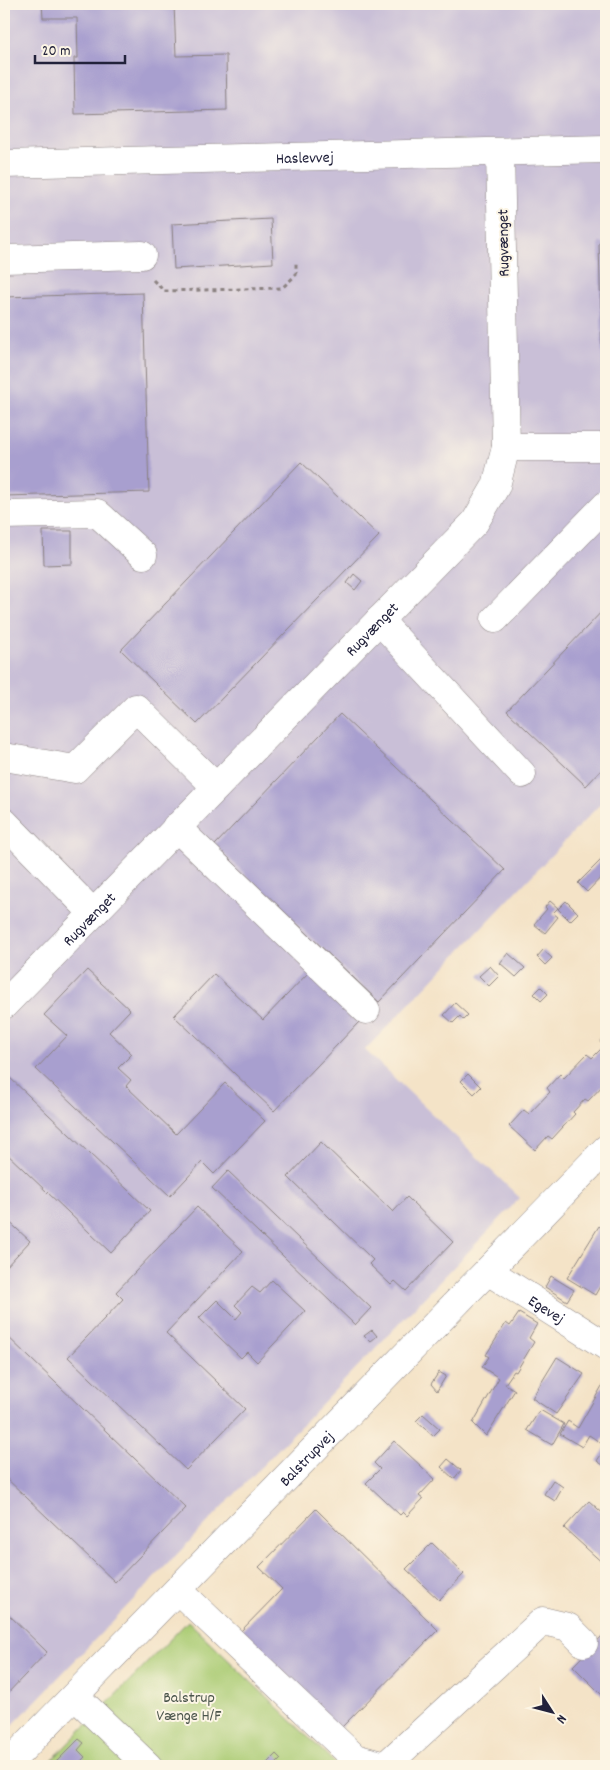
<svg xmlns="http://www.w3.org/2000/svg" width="610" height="1770" viewBox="0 0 610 1770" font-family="Dekko,sans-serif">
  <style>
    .industrial { fill: #c9bfd7 }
    .garden { fill: #abcc74; stroke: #667758 }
    .building { fill: #a89fcf }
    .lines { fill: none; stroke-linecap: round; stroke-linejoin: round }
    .minor-casing { stroke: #8b8281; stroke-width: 29 }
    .path { stroke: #8b8281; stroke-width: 3; stroke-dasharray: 4 4; stroke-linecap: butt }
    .minor { stroke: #fff; stroke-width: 28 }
    .labels { text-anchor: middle; stroke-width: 4; stroke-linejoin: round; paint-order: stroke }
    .street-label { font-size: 16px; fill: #22223b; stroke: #fcf5e5 }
    .park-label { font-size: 16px; fill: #4b554c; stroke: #fcf5e5 }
  </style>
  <rect width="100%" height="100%" fill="#fcf5e5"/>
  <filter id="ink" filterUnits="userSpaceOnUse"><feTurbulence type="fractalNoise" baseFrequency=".02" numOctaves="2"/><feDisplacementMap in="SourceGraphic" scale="10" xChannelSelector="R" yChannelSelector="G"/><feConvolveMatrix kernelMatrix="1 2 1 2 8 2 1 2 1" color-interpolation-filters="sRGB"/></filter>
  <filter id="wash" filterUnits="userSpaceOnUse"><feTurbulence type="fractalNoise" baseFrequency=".0096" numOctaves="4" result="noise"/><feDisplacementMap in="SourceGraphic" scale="20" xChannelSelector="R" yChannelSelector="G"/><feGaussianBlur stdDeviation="1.12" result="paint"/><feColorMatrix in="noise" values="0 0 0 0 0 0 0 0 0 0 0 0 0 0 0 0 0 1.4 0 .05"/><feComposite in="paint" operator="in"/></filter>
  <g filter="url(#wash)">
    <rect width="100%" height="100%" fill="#f4e3c7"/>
    <polygon class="industrial" points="4,4 606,4 606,798 365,1050 520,1198 4,1734"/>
    <polygon class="garden" points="188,1621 338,1766 46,1766"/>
    <g id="blocks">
      <g class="building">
        <polygon points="42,4 174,4 176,56 226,55 227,110 75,114 74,58 78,58 77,18 43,18"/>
        <polygon points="271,219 273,263 174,269 172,224"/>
        <polygon points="599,243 606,243 606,434 604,434"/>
        <polygon points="143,293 149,492 4,496 4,297"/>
        <polygon points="301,462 379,536 197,724 121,650"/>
        <polygon points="43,531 72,531 72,564 44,565"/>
        <polygon points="354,574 362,581 355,590 347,583"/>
        <polygon points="606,607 606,765 586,786 507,711"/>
        <polygon points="340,714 505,870 379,1002 215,845"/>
        <polygon points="603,858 606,861 606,872 587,892 578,883"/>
        <polygon points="550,901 558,908 553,913 558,917 545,933 534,924 547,909 545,907"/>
        <polygon points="566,901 578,913 570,921 558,909"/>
        <polygon points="543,950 552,958 545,965 537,957"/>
        <polygon points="508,953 525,968 516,977 500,963"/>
        <polygon points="490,966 499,976 489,986 479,976"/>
        <polygon points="87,970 130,1010 109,1032 132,1054 118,1068 131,1080 126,1086 176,1134 225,1083 265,1121 214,1174 202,1162 170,1196 36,1069 67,1036 44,1015"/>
        <polygon points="308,973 359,1022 274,1111 174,1016 214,974 263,1020"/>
        <polygon points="541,987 548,994 541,1001 534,994"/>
        <polygon points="455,1003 468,1015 463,1020 460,1016 453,1023 444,1015"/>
        <polygon points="606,1035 606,1082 588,1101 585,1099 573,1112 575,1114 552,1139 548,1136 535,1150 509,1126 524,1110 529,1114 550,1092 547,1088 560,1074 564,1078 587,1054 592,1058 604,1046 600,1042"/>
        <polygon points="468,1074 481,1087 474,1094 461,1081"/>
        <polygon points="8,1076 150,1211 111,1253 4,1151 4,1081"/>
        <polygon points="321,1142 393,1212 407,1197 453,1242 406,1291 395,1281 391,1285 369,1264 373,1260 288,1177"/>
        <polygon points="228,1171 371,1308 355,1325 212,1188"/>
        <polygon points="197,1207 243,1251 166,1333 245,1409 186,1470 68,1357 123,1299 116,1292"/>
        <polygon points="4,1217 30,1241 4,1269"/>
        <polygon points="599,1226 606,1231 606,1276 595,1295 567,1278"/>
        <polygon points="551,1276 574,1290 567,1301 545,1287"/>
        <polygon points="272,1280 305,1311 257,1362 247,1352 241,1358 199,1318 217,1300 236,1319 242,1312 235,1305 252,1287 260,1293"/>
        <polygon points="519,1313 537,1324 529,1338 534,1342 516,1372 514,1371 505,1384 515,1390 486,1436 473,1423 499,1378 482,1367 489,1357 486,1355 506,1323 510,1326"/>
        <polygon points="372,1330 377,1336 370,1342 364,1336"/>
        <polygon points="4,1333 186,1508 115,1582 4,1476"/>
        <polygon points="557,1357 584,1374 556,1414 532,1398"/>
        <polygon points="439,1372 446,1376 437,1391 431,1384"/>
        <polygon points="602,1386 606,1388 606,1435 601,1443 589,1435 582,1447 560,1434 568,1421 578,1428"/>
        <polygon points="540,1410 564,1424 552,1445 527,1430"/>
        <polygon points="423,1414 440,1429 433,1436 416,1421"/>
        <polygon points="394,1441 435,1479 419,1496 423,1499 407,1516 403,1512 400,1515 366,1483 380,1469 374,1463"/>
        <polygon points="606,1447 606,1467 597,1461"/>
        <polygon points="448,1459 461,1470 454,1479 441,1467"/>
        <polygon points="553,1480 563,1487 555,1501 544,1494"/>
        <polygon points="589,1501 606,1516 606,1566 564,1528"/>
        <polygon points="316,1509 438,1630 337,1732 238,1634 282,1589 259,1567"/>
        <polygon points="432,1543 464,1574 439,1600 406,1569"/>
        <polygon points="4,1610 47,1652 4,1697"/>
        <polygon points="606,1632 606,1699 573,1666"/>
        <polygon points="79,1739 84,1743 78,1750 85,1757 76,1766 52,1766"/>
        <polygon points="276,1754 281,1759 274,1766 269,1766 266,1764"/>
      </g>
    </g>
  </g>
  <g filter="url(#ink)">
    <use href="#blocks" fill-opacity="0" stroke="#8b8281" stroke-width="1"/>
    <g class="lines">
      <defs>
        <g id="minor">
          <path id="s1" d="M4,164L606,149"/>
          <polyline points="4,259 142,255"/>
          <polyline points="506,447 606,447"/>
          <polyline points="4,515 97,513 143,555"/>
          <polyline points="495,619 606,505"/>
          <polyline points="379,620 522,774"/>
          <polyline points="4,757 75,769 136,708 216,787"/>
          <polyline points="4,822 93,913"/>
          <polyline points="176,827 366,1010"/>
          <path id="s2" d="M4,1005L475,522L496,486L506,447L500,152"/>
          <path id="s3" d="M488,1271L606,1346"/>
          <polyline points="178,1590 355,1758 385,1766 543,1621 568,1627 584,1643"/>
          <polyline points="75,1696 148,1766"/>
          <path id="s4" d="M6,1766L606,1149"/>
        </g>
      </defs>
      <use href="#minor" class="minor-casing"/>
      <polyline class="path" points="153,280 164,291 282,288 296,275 296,260"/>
      <use href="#minor" class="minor"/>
    </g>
  </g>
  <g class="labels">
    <g class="street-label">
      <text dy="6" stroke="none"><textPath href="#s1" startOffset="301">Haslevvej</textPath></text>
      <text transform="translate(502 243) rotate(-91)" y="6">Rugvænget</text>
      <text dy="6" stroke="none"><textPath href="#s2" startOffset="526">Rugvænget</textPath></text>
      <text dy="6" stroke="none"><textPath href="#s2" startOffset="121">Rugvænget</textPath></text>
      <text dy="6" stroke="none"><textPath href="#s3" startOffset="70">Egevej</textPath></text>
      <text dy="6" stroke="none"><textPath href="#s4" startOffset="430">Balstrupvej</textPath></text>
    </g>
    <g class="park-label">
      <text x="189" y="1702">Balstrup<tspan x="189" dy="18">Vænge H/F</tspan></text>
    </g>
  </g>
  <rect width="610" height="1770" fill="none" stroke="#fcf5e5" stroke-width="20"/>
  <g transform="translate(552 1712) rotate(126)" stroke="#fcf5e5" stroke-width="4" paint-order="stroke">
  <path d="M0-4L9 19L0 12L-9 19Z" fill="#22223b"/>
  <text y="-8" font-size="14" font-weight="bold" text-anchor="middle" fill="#22223b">N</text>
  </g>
  <path d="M35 55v8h90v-8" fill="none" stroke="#22223b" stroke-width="2.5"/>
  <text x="42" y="55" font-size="15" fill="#22223b" stroke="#fcf5e5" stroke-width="4" paint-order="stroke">20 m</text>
</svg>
